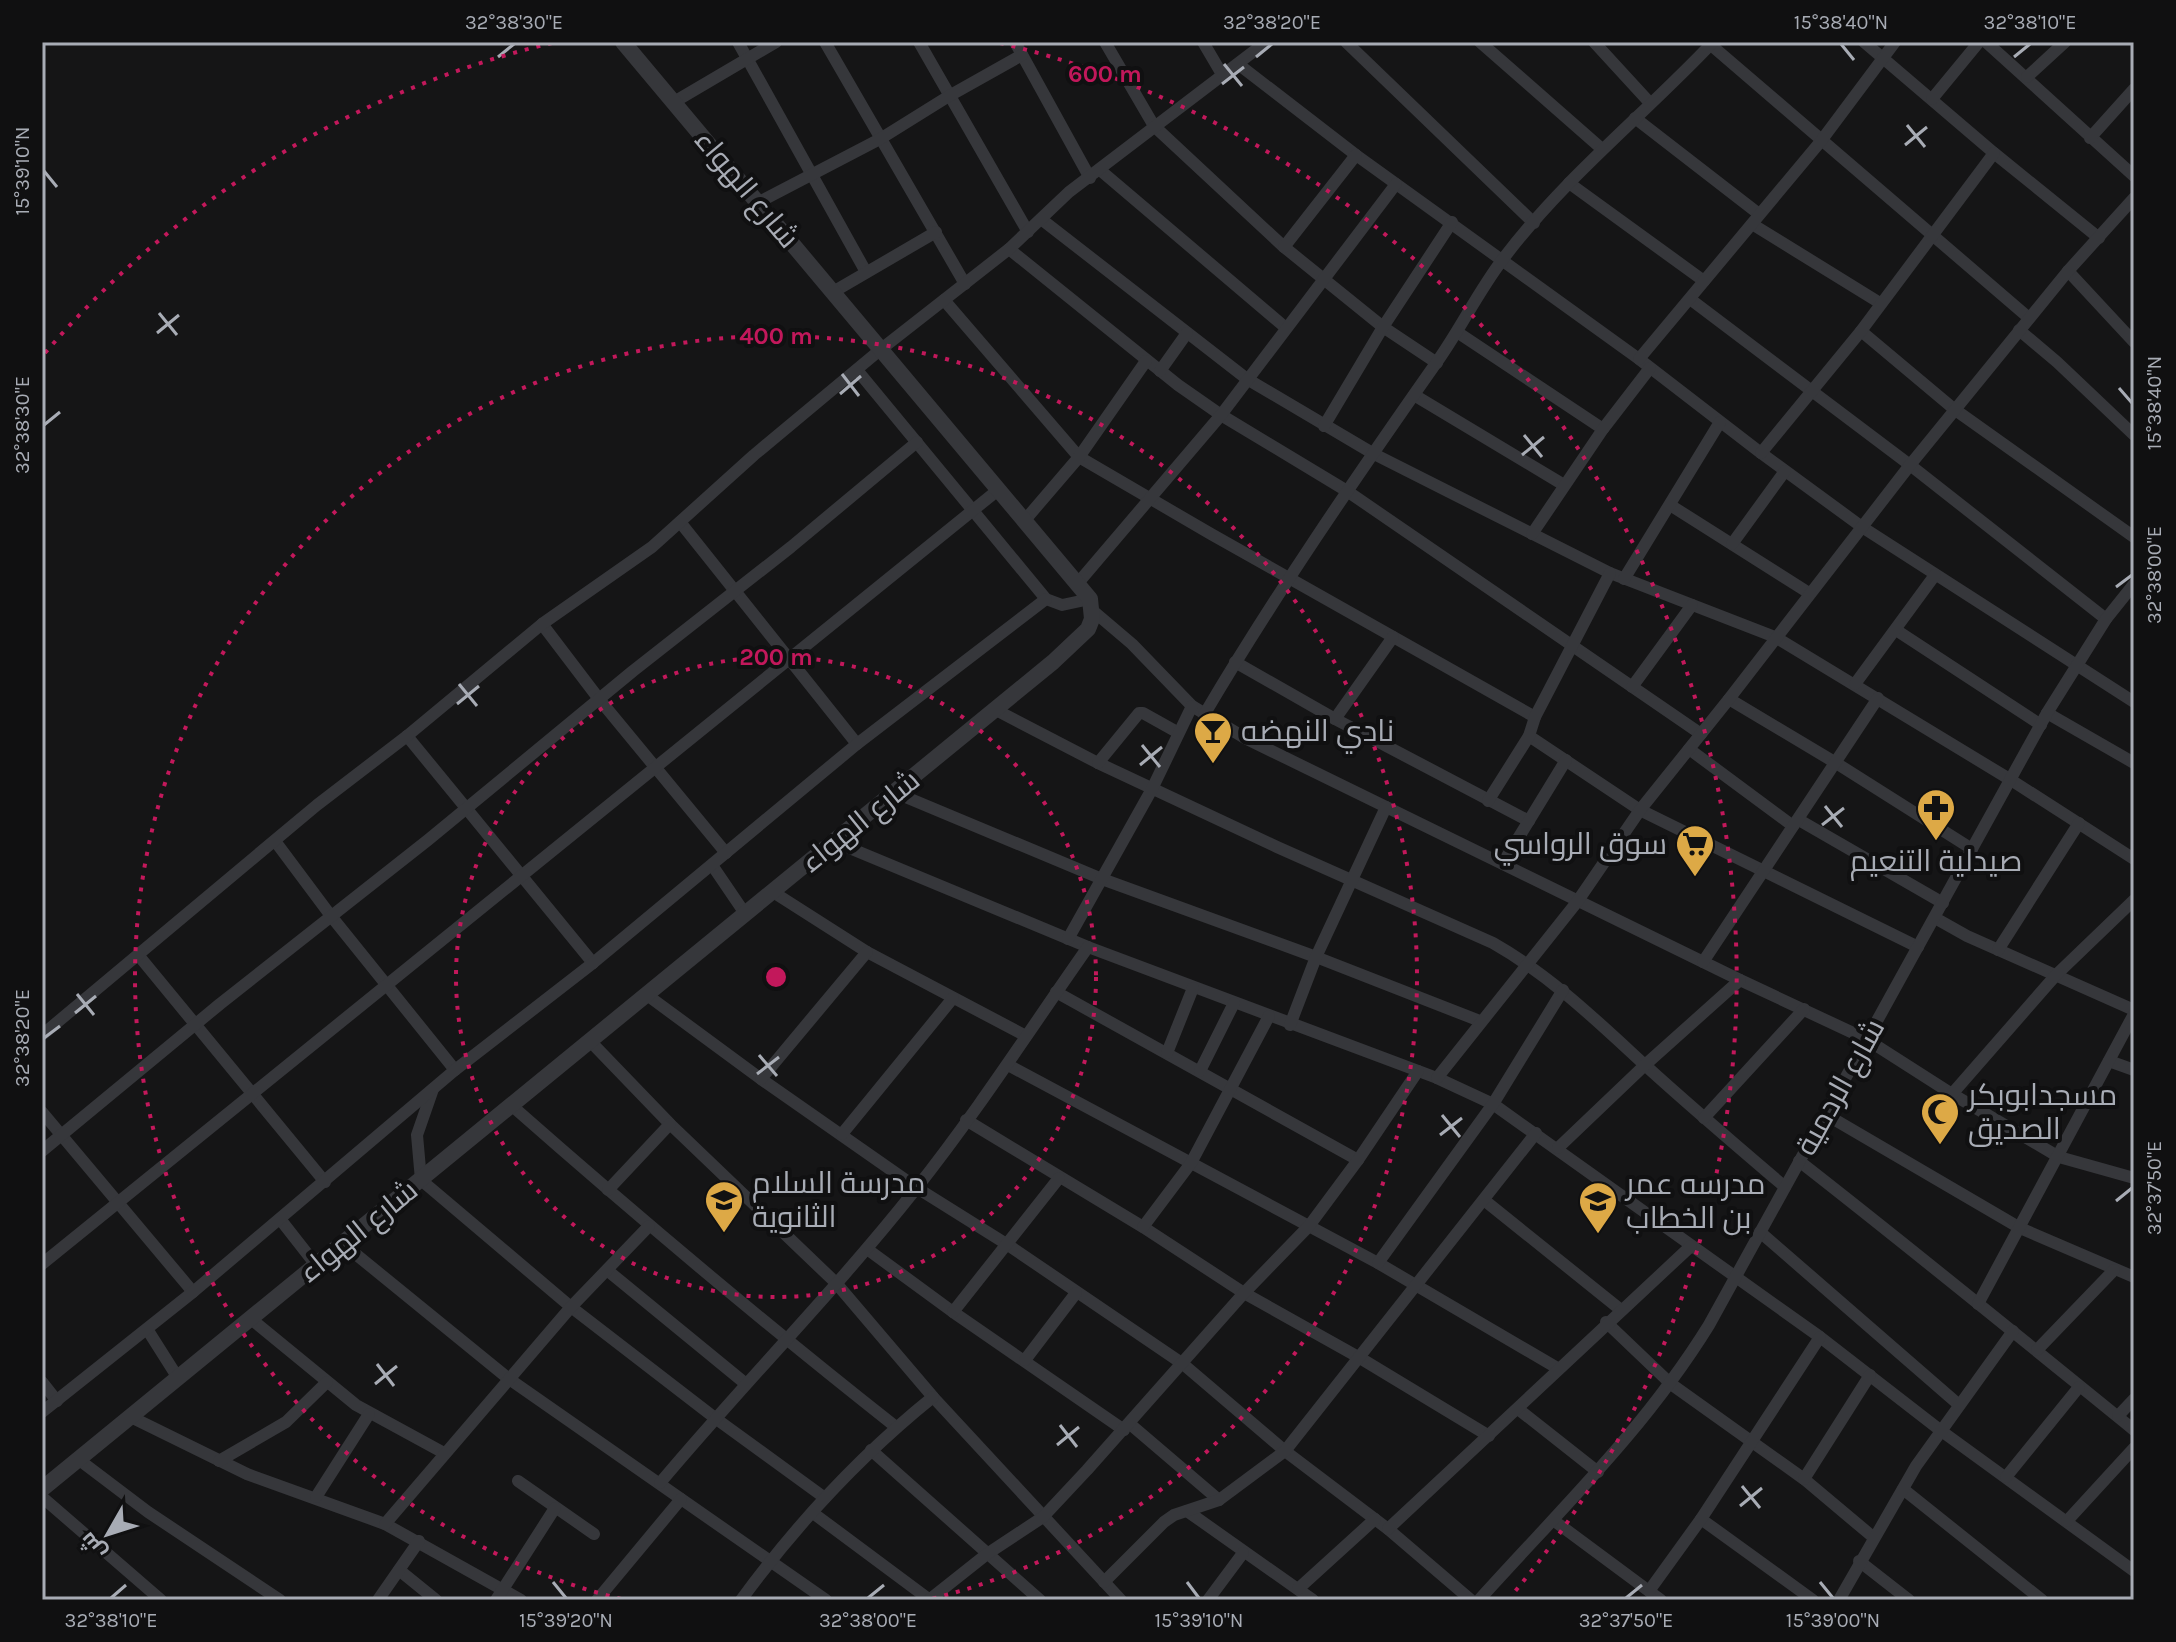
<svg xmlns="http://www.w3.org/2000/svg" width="2176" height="1642" viewBox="0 0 2176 1642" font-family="Karla,Cairo,sans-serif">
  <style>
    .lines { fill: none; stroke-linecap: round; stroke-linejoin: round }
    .minor { stroke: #36373b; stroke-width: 12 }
    .tertiary { stroke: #36373b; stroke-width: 16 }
    .ticks { fill: none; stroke: #a8acb5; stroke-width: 3 }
    .ring { fill: none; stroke: #c2185b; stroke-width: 4; stroke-dasharray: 4 8 }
    .labels { text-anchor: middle; stroke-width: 8; stroke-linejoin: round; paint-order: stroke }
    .street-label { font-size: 30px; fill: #a8acb5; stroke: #101011 }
    .poi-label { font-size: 30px; fill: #a8acb5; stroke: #101011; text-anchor: start }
    .centre { fill: #c2185b; stroke: #101011; stroke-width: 4 }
    .ring-label { font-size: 24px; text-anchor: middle; font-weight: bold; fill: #c2185b; stroke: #101011; stroke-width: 8; stroke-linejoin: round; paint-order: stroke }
    .neatline { fill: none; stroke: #a8acb5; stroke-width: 3 }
    .ticks-label { font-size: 20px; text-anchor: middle; fill: #a8acb5 }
  </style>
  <rect width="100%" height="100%" fill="#151516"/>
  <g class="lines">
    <g class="minor">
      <polyline points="738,42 866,272"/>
      <polyline points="825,42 965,284"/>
      <polyline points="919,42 1028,232"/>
      <polyline points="1015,42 1090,178"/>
      <polyline points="1105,42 1154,126 1284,247 1383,327 1437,363"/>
      <polyline points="1203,42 1223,76"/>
      <polyline points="1346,42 1534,223"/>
      <polyline points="1480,42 1602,149"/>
      <polyline points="1594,42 1650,103"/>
      <polyline points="1864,42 1994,153 2099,238"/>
      <polyline points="1986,42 2134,176"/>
      <polyline points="1711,45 2029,318"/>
      <polyline points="1238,64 1356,155 1639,359 1761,453 1862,527 2134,702"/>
      <polyline points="2027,77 2065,42"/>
      <polyline points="1932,99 1979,42"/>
      <polyline points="674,102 776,42"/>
      <polyline points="1635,118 1759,214"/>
      <polyline points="2090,138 2134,89"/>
      <polyline points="1100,170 1286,328"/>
      <polyline points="1569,183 1704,281"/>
      <polyline points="759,202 880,139 949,96 1022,55"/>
      <polyline points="1041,219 1247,379 1374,454 1610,573 1775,637 2011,780 2134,859"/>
      <polyline points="1752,224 1880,303"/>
      <polyline points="1284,247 1356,155"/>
      <polyline points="1009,249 1178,385 1221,415 1347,491 1701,734"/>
      <polyline points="2068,271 2134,342"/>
      <polyline points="833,292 936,232"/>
      <polyline points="1690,299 1910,465 2106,619"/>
      <polyline points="944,300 1079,457 1211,534 1535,717"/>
      <polyline points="2019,330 2057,362 2134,435"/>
      <polyline points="1861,331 1954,409 2134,537"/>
      <polyline points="1457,332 1603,429"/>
      <polyline points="1639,359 1821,141 1895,42"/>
      <polyline points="857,370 1046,599 1062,605 1090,599"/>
      <polyline points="1160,371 1187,333"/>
      <polyline points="1414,395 1564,485"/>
      <polyline points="1324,426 1383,327 1452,222"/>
      <polyline points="1761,453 1861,331 1994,153"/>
      <polyline points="1670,505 1809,593"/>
      <polyline points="1025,520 1079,457 1146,361"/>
      <polyline points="680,522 857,744"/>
      <polyline points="1532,534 1603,429 1650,368"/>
      <polyline points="1732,544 1785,471"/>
      <polyline points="1624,579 1720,422"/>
      <polyline points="1078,583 1221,415 1396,184"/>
      <polyline points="1092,610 1132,644 1192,706 1245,738 1740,980 1866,1039 1952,1094 2059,1157 2134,1178"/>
      <polyline points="542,624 599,699 726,853"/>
      <polyline points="1896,630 2041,725"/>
      <polyline points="1235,662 1335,719 1529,821"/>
      <polyline points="1855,684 1935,575"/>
      <polyline points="1632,687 1692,605"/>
      <polyline points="1729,699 1836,763 1972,849"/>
      <path d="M996,710L1098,763L1277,847L1493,943C1551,976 1597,1021 1646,1066C1691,1107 1738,1147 1785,1187"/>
      <polyline points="2047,713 2134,763"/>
      <path d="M1204,715C1275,595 1354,480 1434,366C1459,332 1477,293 1503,259C1564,178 1644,115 1713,42"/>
      <polyline points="1335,719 1393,637"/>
      <polyline points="407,736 593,963"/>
      <polyline points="1529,736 1640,810 1918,947"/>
      <polyline points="1689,749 1793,826"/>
      <polyline points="1098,763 1139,713 1143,713 1177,732"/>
      <polyline points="896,793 1102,879 1316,957 1480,1021"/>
      <polyline points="1488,801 1529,736 1535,717 1610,573"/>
      <polyline points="1799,820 1943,903"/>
      <polyline points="275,841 331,916 455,1070"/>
      <polyline points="835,842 1088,947 1437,1078 1493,1104 1820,1337 1940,1430 2134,1571"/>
      <polyline points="1503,863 1566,760"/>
      <polyline points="712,865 746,915"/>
      <polyline points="773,892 867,952 1026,1036"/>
      <polyline points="1935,918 1967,936 2134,1010"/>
      <polyline points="1068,939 1152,789 1192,706"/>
      <polyline points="1998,950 2079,823"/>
      <polyline points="139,956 325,1182"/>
      <polyline points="1703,962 1878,698"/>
      <polyline points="1056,992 1358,1160"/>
      <polyline points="647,995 761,1079 917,1188 1008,1245 1183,1364 1285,1451 1388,1529 1471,1600"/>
      <polyline points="1290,1025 1316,957 1386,807"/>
      <polyline points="42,1035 317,805 407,736 542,624 652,547 754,455 880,350 1009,249 1069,192 1266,42"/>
      <polyline points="590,1041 670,1124 836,1283 933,1397 1121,1600"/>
      <polyline points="1167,1053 1193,988"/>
      <polyline points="2109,1061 2134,1070"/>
      <polyline points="1008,1065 1378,1263 1559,1369"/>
      <polyline points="1200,1071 1234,1003"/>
      <polyline points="1437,1078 1577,902 1640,810 1729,699 1910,465 2068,271 2134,198"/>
      <polyline points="761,1079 867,952"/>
      <polyline points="433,1089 417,1135 421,1180 571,1307 715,1418 825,1498"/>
      <polyline points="1952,1094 2056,975 2134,900"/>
      <path d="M511,1105C637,1216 764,1323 896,1427"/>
      <polyline points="42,1112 193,1292"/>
      <polyline points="1825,1114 2020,1228 2134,1277"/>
      <polyline points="1704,1118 1804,1009"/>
      <polyline points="966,1120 1143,1227 1244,1293 1360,1358 1489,1436"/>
      <polyline points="842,1134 953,998"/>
      <polyline points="1558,1148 1645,1065 1740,980"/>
      <polyline points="42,1151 220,1004 428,840 633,671 791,547 917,442"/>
      <path d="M1799,1161C1912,1249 2023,1340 2134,1430"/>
      <polyline points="608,1190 670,1124"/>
      <polyline points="1484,1200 1621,1310"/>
      <polyline points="280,1219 316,1265"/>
      <polyline points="1143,1227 1191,1163 1269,1016"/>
      <polyline points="1760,1232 1958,1404"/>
      <polyline points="342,1243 509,1379 826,1600"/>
      <polyline points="867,1249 953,1312 1124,1430"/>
      <polyline points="1378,1263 1493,1104 1563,990"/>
      <polyline points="42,1264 998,490"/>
      <polyline points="607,1270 746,1384"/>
      <polyline points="1978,1304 2134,1014"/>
      <polyline points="953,1312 1059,1178"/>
      <polyline points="251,1319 356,1405 444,1453"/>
      <polyline points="1606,1322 1671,1384 1804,1479 1873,1537"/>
      <polyline points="147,1329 178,1378"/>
      <polyline points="2037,1350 2114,1270"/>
      <polyline points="1025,1360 1076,1293"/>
      <polyline points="42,1382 57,1401"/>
      <polyline points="1518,1409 1598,1472"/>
      <polyline points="42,1412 193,1292 455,1070 593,963 857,744 1046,599"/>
      <polyline points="2118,1416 2134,1399"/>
      <polyline points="131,1417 247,1474 385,1524 521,1600"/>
      <polyline points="1130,1424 1219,1500"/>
      <polyline points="871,1450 1040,1600"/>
      <polyline points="78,1459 148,1512 280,1600"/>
      <polyline points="219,1461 286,1422 327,1382"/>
      <polyline points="2006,1477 2079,1387"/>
      <polyline points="1804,1479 1870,1375"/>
      <polyline points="518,1481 594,1534"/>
      <path d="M660,1483C743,1384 835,1291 915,1190C977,1112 1031,1028 1088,947"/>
      <polyline points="1903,1489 2042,1600"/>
      <polyline points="42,1497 161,1600"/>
      <polyline points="316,1497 369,1414"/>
      <polyline points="1187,1511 1313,1600"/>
      <polyline points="813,1513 930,1600"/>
      <polyline points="1701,1519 1813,1600"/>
      <polyline points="1553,1520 1661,1600"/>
      <polyline points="2067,1521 2134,1448"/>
      <polyline points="385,1524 571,1307 649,1226"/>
      <polyline points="1388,1529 1691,1246"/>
      <polyline points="1859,1561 1909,1600"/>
      <polyline points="399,1570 436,1600"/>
      <polyline points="1104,1582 1164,1522 1174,1515 1219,1500 1285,1451 1536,1133"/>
      <polyline points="1298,1589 1375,1519"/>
      <polyline points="1649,1591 1701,1519 1820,1337"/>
      <polyline points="378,1600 419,1541"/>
      <polyline points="496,1600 555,1508"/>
      <polyline points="597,1600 681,1499"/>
      <path d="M741,1600C796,1525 861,1455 933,1397"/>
      <polyline points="929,1600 987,1554 1043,1517 1087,1470 1244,1293 1309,1226 1358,1160 1418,1071"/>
      <polyline points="1208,1600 1243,1553"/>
      <path d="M1479,1600C1561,1509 1644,1430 1709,1325L2047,713L2106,619L2134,584"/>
      <polyline points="1839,1600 1916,1466 2013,1331"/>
    </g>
    <polyline class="tertiary" points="42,1489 1053,662 1088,629 1092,619 1090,599 623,42"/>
  </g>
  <path class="ticks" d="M1841,44L1854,60M498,57L514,44M1256,57L1272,44M2014,57L2030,44M1224,64L1242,86M1222,84L1244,67M1907,125L1925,147M1905,145L1927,127M44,171L57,187M159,313L177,335M157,333L179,315M842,374L859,396M2119,388L2132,403M840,394L861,376M44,425L60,412M1524,435L1542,457M1522,455L1544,437M2116,587L2132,575M459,684L477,706M457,704L479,686M1142,745L1160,767M1140,765L1162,747M1825,806L1842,827M1822,825L1844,808M77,994L94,1015M75,1013L96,996M44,1038L60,1026M759,1055L777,1076M757,1074L779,1057M1442,1115L1460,1137M1440,1135L1462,1118M2116,1201L2132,1188M377,1364L394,1386M375,1384L397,1366M1060,1425L1077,1447M1057,1445L1079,1427M1742,1486L1760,1508M1740,1506L1762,1488M553,1582L566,1598M1187,1582L1199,1598M1820,1582L1833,1598M111,1598L126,1585M868,1598L884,1585M1626,1598L1642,1585"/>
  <g class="ring">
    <circle cx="776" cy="977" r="320"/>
    <path d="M621 1599A641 641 0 1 1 931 1599"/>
    <path d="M45 353A961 961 0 0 1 552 43M1000 43A961 961 0 0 1 1512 1595"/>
  </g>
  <defs>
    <symbol id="bar-pin" viewBox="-11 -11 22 30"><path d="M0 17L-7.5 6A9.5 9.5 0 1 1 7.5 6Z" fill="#dda946" stroke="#101011"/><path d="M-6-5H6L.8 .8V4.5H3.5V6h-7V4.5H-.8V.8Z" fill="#111"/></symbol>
    <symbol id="pharmacy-pin" viewBox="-11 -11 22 30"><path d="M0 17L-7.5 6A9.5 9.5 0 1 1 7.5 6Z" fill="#dda946" stroke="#101011"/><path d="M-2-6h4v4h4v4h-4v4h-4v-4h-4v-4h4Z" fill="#111"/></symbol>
    <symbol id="supermarket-pin" viewBox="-11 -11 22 30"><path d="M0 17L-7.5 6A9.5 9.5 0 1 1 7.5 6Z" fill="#dda946" stroke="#101011"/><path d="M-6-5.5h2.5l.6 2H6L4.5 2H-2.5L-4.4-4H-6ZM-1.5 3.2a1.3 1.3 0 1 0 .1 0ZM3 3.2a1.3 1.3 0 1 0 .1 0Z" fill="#111"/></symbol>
    <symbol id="mosque-pin" viewBox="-11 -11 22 30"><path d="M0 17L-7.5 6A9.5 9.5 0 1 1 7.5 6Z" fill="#dda946" stroke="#101011"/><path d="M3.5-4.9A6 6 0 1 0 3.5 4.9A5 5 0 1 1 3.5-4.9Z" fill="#111"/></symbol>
    <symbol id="school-pin" viewBox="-11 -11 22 30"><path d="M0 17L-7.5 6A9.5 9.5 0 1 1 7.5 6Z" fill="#dda946" stroke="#101011"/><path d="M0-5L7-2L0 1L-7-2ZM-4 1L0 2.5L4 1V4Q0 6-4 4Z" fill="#111"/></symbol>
  </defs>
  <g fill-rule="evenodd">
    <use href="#bar-pin" x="1191" y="709" width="44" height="60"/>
    <use href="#pharmacy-pin" x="1914" y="786" width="44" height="60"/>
    <use href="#supermarket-pin" x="1673" y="822" width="44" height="60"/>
    <use href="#mosque-pin" x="1918" y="1090" width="44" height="60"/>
    <use href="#school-pin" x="702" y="1178" width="44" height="60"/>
    <use href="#school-pin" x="1576" y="1179" width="44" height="60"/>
  </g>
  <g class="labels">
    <g class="street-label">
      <text transform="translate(747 189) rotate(50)" y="10">شارع الهواء</text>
      <text transform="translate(860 821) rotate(-39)" y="10">شارع الهواء</text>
      <text transform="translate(1840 1087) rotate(-61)" y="10">شارع الردمية</text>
      <text transform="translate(358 1231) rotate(-39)" y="10">شارع الهواء</text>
    </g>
    <g class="poi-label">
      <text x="1241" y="741">نادي النهضه</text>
      <text x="1667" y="854" text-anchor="end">سوق الرواسي</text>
      <text x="1936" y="871" text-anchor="middle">صيدلية التنعيم</text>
      <text x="1968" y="1105">مسجدابوبكر<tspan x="1968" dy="34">الصديق</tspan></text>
      <text x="752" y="1193">مدرسة السلام<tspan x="752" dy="34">الثانوية</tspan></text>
      <text x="1626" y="1194">مدرسه عمر<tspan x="1626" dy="34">بن الخطاب</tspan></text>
    </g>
  </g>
  <circle cx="776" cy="977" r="12" class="centre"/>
  <g class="ring-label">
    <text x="1105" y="82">600 m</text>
    <text x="776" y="344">400 m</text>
    <text x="776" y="665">200 m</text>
  </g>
  <rect width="2176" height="1642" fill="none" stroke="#101011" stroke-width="88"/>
  <g transform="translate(108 1534) rotate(231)" stroke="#101011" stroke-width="6" paint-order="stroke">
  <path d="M0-6L14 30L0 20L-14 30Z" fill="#a8acb5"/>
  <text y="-12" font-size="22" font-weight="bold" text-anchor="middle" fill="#a8acb5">ش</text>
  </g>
  <rect x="44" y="44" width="2088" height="1554" class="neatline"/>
  <g class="ticks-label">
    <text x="514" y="29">32°38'30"E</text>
    <text x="1272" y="29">32°38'20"E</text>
    <text x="1841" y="29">15°38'40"N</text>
    <text x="2030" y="29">32°38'10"E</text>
    <text transform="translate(22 171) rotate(-90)" y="7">15°39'10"N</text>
    <text transform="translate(2154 403) rotate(-90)" y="7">15°38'40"N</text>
    <text transform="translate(22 425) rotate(-90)" y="7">32°38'30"E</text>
    <text transform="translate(2154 575) rotate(-90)" y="7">32°38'00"E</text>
    <text transform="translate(22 1038) rotate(-90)" y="7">32°38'20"E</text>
    <text transform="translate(2154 1188) rotate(-90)" y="7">32°37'50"E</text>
    <text x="111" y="1627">32°38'10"E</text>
    <text x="566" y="1627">15°39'20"N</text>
    <text x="868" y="1627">32°38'00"E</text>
    <text x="1199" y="1627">15°39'10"N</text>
    <text x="1626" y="1627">32°37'50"E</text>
    <text x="1833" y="1627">15°39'00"N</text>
  </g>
</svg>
